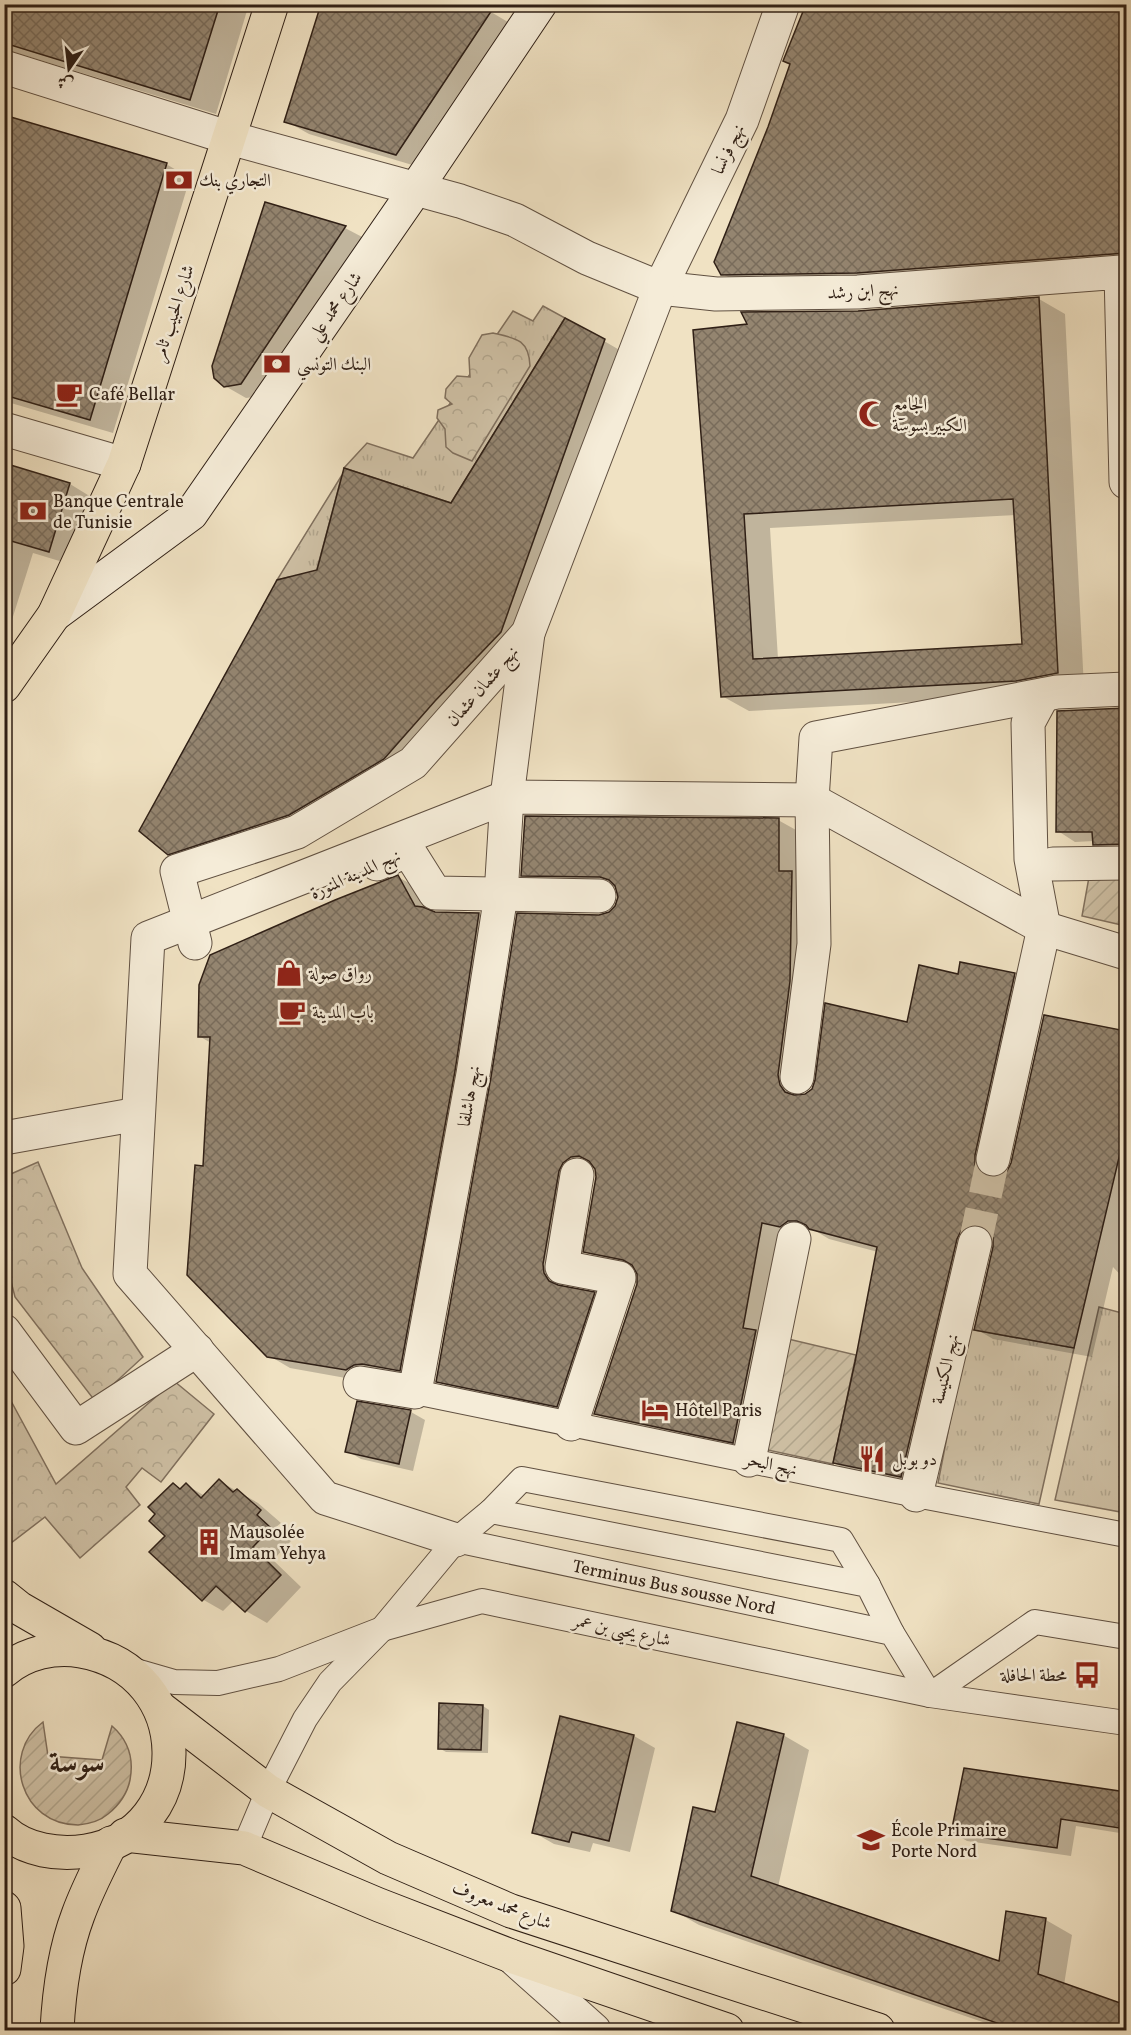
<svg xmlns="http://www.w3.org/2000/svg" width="1131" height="2035" viewBox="0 0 1131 2035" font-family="Vollkorn,Amiri,serif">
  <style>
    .grass { fill: url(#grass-tufts); stroke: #80705e; stroke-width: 1.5 }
    .forest { fill: url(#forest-crowns); stroke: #80705e; stroke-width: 1.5 }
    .garden { fill: url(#garden-furrows); stroke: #80705e; stroke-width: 1.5 }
    .shadow { fill: #0003; fill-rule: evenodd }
    .building { fill: url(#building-cross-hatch); stroke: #302016; stroke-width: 1.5; fill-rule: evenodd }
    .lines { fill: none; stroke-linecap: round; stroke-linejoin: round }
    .pedestrian-tunnel { stroke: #cabba0; stroke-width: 33; stroke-dasharray: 33 16; stroke-linecap: butt }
    .service-casing { stroke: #605041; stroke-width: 26 }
    .pedestrian-casing { stroke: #605041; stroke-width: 35 }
    .minor-casing { stroke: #605041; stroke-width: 35 }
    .secondary-casing { stroke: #302016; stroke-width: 35 }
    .primary-casing { stroke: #302016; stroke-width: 35 }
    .service { stroke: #f5ecd8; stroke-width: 24 }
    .pedestrian { stroke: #f5ecd8; stroke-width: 33 }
    .minor { stroke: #f5ecd8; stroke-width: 33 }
    .secondary { stroke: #f5ecd8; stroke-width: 33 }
    .primary { stroke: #f0e2c3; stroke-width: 33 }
    .labels { text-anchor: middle; stroke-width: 5; stroke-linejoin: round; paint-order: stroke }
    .street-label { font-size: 18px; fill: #302016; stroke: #f5ecd8 }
    .poi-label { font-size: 18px; fill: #302016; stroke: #f5ecd8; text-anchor: start }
    .town-label { font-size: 30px; font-weight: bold; fill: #302016; stroke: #f5ecd8 }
  </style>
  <defs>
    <pattern id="grass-tufts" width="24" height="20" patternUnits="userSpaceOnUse" patternTransform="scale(1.5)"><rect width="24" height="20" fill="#cfc1a6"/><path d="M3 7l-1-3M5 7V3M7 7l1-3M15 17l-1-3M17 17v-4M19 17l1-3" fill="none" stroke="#b2a68e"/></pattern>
    <pattern id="forest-crowns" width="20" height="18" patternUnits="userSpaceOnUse" patternTransform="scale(1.5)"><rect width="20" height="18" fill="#cfc1a6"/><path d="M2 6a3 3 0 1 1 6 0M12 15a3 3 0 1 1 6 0" fill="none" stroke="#b2a68e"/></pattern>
    <pattern id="garden-furrows" width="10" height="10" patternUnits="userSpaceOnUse" patternTransform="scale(1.5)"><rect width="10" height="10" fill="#cfc1a6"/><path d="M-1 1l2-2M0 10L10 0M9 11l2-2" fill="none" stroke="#b2a68e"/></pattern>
    <pattern id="building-cross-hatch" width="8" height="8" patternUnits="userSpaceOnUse" patternTransform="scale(1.5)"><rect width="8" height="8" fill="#948570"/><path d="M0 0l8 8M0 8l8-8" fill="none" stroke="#796c5b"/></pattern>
  </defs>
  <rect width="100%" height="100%" fill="#f0e2c3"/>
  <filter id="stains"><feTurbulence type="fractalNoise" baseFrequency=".00333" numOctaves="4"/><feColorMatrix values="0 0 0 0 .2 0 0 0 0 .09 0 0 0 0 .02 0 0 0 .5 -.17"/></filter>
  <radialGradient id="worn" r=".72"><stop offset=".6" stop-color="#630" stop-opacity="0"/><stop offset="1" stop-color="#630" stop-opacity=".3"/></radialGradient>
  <g class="grass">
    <polygon points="543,306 565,318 451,503 344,468 367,443 413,458 513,311 533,321"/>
    <polygon points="342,475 313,584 289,577 277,580"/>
    <polygon points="1099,1307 1126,1314 1126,1513 1055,1500"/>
    <polygon points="968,1329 1074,1348 1039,1504 938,1483"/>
  </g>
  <g class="forest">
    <path d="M493,333C515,338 529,339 530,366L472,461L453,453L446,447L445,429L437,418L438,410L452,404L445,398L446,389L457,376L470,377L469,358L482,335Z"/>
    <polygon points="38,1162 82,1268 143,1357 95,1401 15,1297 5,1258 4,1177"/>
    <polygon points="174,1381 214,1414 161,1482 142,1468 126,1487 140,1505 80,1558 45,1517 11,1543 5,1538 4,1388 56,1484"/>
  </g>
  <g class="garden">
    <polygon points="1089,877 1126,880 1126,926 1082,916"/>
    <polygon points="784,1338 856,1355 833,1464 763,1449"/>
    <path d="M43,1722L48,1756L102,1760L112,1726C128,1740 134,1759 130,1780C127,1795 119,1805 108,1814C100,1821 88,1824 78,1825C21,1825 0,1754 43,1722Z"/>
  </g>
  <g class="shadow">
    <polygon points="4,4 249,4 216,114 4,49"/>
    <polygon points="467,4 491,12 513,25 419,167 309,134 286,121"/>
    <polygon points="808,4 1126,4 1126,264 740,284 723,274 791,64"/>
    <polygon points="4,116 166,164 190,178 113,433 4,401"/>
    <polygon points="266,203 345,228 366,239 262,396 246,398 225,386"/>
    <path d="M1039,299L1065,314L1084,688L1043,695L749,711L722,696L694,331L858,312ZM1016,515L1023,646L778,659L770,528Z"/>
    <polygon points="604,341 623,352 520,643 403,769 188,865 169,854 318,571 451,505"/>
    <polygon points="4,465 70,484 96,500 76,566 33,553 4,645"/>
    <polygon points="1126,709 1126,854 1112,854 1094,844 1094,841 1075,842 1058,831 1058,713"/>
    <polygon points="778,820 796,830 796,876 809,883 796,1086 798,1096 805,1095 909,1024 959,976 1014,975 1032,985 992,1166 993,1177 994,1178 1000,1178 1008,1172 1013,1164 1045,1017 1126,1032 1126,1281 1113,1267 1092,1357 993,1339 976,1329 995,1247 993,1234 980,1240 919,1487 852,1473 834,1463 878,1252 829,1239 814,1230 806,1231 751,1452 614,1424 596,1414 638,1284 639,1274 636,1268 603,1262 585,1251 597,1178 595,1166 589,1167 561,1275 562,1284 564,1288 594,1294 612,1304 575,1416 456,1391 438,1381 599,916 609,913 616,907 619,897 617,887 540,885 523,875"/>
    <polygon points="398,877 420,889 432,912 479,914 500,926 421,1382 368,1382 290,1368 268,1355 204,1167 211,1043 199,1036"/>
    <polygon points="358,1403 411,1412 425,1420 413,1471 361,1459 347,1451"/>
    <polygon points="219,1481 258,1503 281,1523 276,1527 291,1541 273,1560 301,1587 267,1623 246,1611 234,1600 223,1611 202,1599 167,1536 174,1485 182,1490 186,1485 205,1496"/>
    <polygon points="483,1706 489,1710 488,1753 446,1752 439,1748"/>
    <polygon points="561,1718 634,1736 655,1748 630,1852 593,1843 590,1852 554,1844 533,1832"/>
    <polygon points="783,1735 809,1750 778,1887 1000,1963 1046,1920 1072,1935 1064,1985 1126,2006 1126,2030 1006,2030 699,1925 673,1910 716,1814"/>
    <polygon points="966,1770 1126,1793 1126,1834 1076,1826 1071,1856 967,1841 952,1832"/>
  </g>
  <g class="building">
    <polygon points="4,4 220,4 190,100 4,43"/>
    <polygon points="321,4 496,4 396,155 284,122"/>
    <polygon points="806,4 1126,4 1126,253 857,273 721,275 714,262 768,127 790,64 783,61"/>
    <polygon points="4,115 167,163 90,420 4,395"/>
    <polygon points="265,202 346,226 241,384 224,387 214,378 212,366"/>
    <path d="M1039,297L1058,673L1016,681L721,697L693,330L747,324L741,312L858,311ZM1013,499L1022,644L753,659L744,514Z"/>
    <polygon points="565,318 605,339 501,632 435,701 384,759 289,815 168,855 139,831 277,580 317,570 344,468 451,503"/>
    <polygon points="4,463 70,483 49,552 4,539"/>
    <polygon points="1126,708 1126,844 1093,845 1092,832 1056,832 1057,711"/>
    <polygon points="525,816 779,818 779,871 792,871 790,981 778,1075 780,1085 785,1092 794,1095 805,1094 812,1089 815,1080 825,1003 907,1022 919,965 958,974 960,962 1015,973 975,1155 975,1165 980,1172 988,1177 999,1177 1007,1171 1011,1163 1044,1015 1126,1031 1126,1128 1074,1348 974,1330 993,1247 993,1238 987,1229 979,1225 969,1225 961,1231 957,1239 901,1477 833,1463 855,1362 877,1247 809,1229 806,1225 797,1221 788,1221 780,1227 762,1223 743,1328 756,1330 733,1443 594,1414 637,1284 637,1274 632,1265 623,1260 583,1252 596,1177 595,1169 589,1161 579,1156 571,1157 563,1163 559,1171 543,1264 544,1273 549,1281 558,1285 595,1292 557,1407 436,1382 491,1077 517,913 599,915 609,912 615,906 618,897 615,886 609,880 600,877 521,876"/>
    <polygon points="398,875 415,906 423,907 435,912 479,913 455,1071 400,1371 362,1364 354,1365 346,1370 267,1357 187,1275 195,1165 203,1166 210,1037 198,1037 199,985 210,955 335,900"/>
    <polygon points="357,1401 411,1410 399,1464 345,1452"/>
    <polygon points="219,1479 233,1492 237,1489 261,1510 257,1515 271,1528 253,1547 281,1575 245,1612 216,1586 202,1601 149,1552 165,1536 149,1521 155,1514 148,1507 173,1483 180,1489 186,1483 201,1498"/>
    <polygon points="439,1703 483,1705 481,1750 438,1749"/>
    <polygon points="560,1716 634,1735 609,1841 572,1832 569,1842 532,1833"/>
    <polygon points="737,1722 784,1734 751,1876 999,1961 1006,1911 1046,1918 1038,1974 1126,2005 1126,2031 1020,2031 671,1911 693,1807 715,1812"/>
    <polygon points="964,1768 1126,1792 1126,1829 1061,1819 1057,1848 951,1833"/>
  </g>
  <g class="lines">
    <polyline class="pedestrian-tunnel" points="975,1243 993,1159"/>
    <defs>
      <g id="service">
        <polyline points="415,1392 916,1495 1126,1535"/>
        <polyline points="491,1511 522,1479 841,1540 868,1585"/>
        <polyline points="456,1540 491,1511 868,1585 892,1633"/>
        <polyline points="129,1669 174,1682 218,1683 279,1669 382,1629 482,1601 930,1695 1126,1723"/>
        <polyline points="244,1848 268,1791 305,1719 330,1682 382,1629 456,1540 892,1633 930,1695 1035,1622 1126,1637"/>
      </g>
      <g id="pedestrian">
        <polyline points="377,864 408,850 435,893 599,896"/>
        <polyline points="1053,864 1126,863"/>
        <polyline points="195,943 177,871 297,832 413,763 528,633 660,288"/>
        <polyline points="797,1077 814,944 812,800 816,738 1057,692 1126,689"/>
        <polyline points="4,1138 138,1114"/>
        <polyline points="993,1159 1044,928 1031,859 1028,723 1043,695"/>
        <polyline points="4,1331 76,1428 197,1350"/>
        <polyline points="360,1383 415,1392 473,1074 501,895 507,797 528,633"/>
        <polyline points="571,1424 619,1278 562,1267 577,1175"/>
        <polyline points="749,1460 794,1239"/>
        <polyline points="916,1495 975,1243"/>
        <polyline points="456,1540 325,1498 130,1274 148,938 507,797 812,800 1044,928 1126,953"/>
      </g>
      <g id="minor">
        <polyline points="4,67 230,138 460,201 515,220 587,258 660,288 716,294 858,292 1121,272 1126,482"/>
        <polyline points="660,288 742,120 783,4"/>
        <polyline points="4,429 124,464"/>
        <polyline points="511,1956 594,2030"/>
      </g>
      <polyline id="secondary" points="54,615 191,514 415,190 540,4"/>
      <g id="primary">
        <polyline points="4,686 54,615 124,464 272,4"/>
        <polyline points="4,1596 19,1608 90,1649"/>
        <path d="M4,1671C25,1653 55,1646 81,1651C197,1671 198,1833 86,1851C59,1855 26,1851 4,1831"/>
        <polyline points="160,1708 268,1791 388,1858 511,1911 878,2030"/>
        <polyline points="125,1835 244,1848 379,1905 511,1956 727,2030"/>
        <polyline points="4,1908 7,1946 4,1969"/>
        <path d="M57,2030C59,1992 64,1952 78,1915C87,1890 99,1867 111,1843"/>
      </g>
    </defs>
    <use href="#service" class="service-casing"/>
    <use href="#pedestrian" class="pedestrian-casing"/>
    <use href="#minor" class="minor-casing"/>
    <use href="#secondary" class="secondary-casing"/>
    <use href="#primary" class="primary-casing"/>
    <use href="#service" class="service"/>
    <use href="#pedestrian" class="pedestrian"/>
    <use href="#minor" class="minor"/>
    <use href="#secondary" class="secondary"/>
    <use href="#primary" class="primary"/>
  </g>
  <defs>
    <symbol id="bank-bare" viewBox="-9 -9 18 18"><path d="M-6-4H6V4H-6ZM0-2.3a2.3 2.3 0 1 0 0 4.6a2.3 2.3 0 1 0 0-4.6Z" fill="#8f2418" stroke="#f5ecd8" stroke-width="2.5" paint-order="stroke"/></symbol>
    <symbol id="cafe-bare" viewBox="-9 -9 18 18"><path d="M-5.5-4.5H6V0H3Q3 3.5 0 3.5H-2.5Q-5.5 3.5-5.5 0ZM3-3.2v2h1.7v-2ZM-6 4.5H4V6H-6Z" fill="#8f2418" stroke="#f5ecd8" stroke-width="2.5" paint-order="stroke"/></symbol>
    <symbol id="mosque-bare" viewBox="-9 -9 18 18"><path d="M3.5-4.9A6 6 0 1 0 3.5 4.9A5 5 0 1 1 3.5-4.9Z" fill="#8f2418" stroke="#f5ecd8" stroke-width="2.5" paint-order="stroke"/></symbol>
    <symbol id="shop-bare" viewBox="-9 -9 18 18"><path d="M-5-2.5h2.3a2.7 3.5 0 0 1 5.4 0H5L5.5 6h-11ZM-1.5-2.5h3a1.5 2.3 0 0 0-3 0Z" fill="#8f2418" stroke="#f5ecd8" stroke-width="2.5" paint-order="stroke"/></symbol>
    <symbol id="hotel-bare" viewBox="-9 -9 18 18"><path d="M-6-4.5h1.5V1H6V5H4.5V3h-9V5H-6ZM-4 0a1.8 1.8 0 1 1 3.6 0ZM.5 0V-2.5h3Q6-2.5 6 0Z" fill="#8f2418" stroke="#f5ecd8" stroke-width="2.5" paint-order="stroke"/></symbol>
    <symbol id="restaurant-bare" viewBox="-9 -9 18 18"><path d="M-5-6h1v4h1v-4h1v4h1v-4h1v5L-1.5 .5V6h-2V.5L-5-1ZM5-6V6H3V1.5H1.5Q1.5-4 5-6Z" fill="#8f2418" stroke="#f5ecd8" stroke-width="2.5" paint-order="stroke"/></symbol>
    <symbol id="building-bare" viewBox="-9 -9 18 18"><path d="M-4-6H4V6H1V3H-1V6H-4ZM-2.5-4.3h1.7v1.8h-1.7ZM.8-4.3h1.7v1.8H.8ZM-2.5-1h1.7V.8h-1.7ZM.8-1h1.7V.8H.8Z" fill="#8f2418" stroke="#f5ecd8" stroke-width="2.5" paint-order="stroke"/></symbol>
    <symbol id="bus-bare" viewBox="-9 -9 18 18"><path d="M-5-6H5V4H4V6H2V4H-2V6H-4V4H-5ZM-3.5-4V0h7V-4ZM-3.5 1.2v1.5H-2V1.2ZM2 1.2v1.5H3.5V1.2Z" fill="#8f2418" stroke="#f5ecd8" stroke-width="2.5" paint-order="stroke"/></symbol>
    <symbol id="school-bare" viewBox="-9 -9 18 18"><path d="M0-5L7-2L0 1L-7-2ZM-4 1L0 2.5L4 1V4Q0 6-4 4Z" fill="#8f2418" stroke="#f5ecd8" stroke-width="2.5" paint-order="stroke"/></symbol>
  </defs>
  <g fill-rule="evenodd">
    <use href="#bank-bare" x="160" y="161" width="38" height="38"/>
    <use href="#bank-bare" x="258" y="345" width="38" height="38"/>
    <use href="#cafe-bare" x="50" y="375" width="38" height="38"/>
    <use href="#mosque-bare" x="853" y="395" width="38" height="38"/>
    <use href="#bank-bare" x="14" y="492" width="38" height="38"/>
    <use href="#shop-bare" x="270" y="954" width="38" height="38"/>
    <use href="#cafe-bare" x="273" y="993" width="38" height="38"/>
    <use href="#hotel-bare" x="636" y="1391" width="38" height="38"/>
    <use href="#restaurant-bare" x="853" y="1440" width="38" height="38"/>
    <use href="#building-bare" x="190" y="1523" width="38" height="38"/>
    <use href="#bus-bare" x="1068" y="1656" width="38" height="38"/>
    <use href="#school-bare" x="852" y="1821" width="38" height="38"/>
  </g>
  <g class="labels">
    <g class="street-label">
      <text transform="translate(728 149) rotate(-64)" y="6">نهج فرنسا</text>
      <text transform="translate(863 291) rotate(-3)" y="6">نهج ابن رشد</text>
      <text transform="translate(335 306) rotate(-55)" y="6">شارع محمد علي</text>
      <text transform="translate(173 313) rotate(-72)" y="6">شارع الحبيب ثامر</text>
      <text transform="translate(482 686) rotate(-49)" y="6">نهج عثمان عثمان</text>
      <text transform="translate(355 874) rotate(-24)" y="6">نهج المدينة المنورة</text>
      <text transform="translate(469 1096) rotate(-80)" y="6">نهج هاشلفا</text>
      <text transform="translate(945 1369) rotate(-77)" y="6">نهج الكنيسة</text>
      <text transform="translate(771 1464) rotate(12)" y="6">نهج البحر</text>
      <text transform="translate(674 1587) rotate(12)" y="6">Terminus Bus sousse Nord</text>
      <text transform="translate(622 1630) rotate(12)" y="6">شارع يحيى بن عمر</text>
      <text transform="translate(502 1905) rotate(21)" y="6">شارع محمد معروف</text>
    </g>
    <g class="poi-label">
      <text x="199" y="186">التجاري بنك</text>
      <text x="297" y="370">البنك التونسي</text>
      <text x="89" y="400">Café Bellar</text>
      <text x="892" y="410">الجامع<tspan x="892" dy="21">الكبير بسوسة</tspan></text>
      <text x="53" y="507">Banque Centrale<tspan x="53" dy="21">de Tunisie</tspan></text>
      <text x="309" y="979">رواق صولة</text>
      <text x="312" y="1018">باب المدينة</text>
      <text x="675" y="1416">Hôtel Paris</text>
      <text x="892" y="1465">دو بوبل</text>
      <text x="229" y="1538">Mausolée<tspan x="229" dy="21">Imam Yehya</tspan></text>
      <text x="1067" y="1681" text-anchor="end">محطة الحافلة</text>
      <text x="891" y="1836">École Primaire<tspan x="891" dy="21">Porte Nord</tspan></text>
    </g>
    <g class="town-label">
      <text x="77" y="1772">سوسة</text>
    </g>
  </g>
  <rect width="1131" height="2035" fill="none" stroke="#f0e2c3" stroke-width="24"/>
  <rect x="6" y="6" width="1119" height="2023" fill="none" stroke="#302016" stroke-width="3"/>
  <rect x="12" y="12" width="1107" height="2011" fill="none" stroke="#302016" stroke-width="1.5"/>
  <g transform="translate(69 69) rotate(194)" stroke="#f5ecd8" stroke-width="4.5" paint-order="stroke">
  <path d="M0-4.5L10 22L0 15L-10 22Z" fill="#302016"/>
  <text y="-9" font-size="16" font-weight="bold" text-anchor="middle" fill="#302016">ش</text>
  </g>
  <rect width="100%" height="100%" filter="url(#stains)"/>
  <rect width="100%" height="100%" fill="url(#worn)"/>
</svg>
